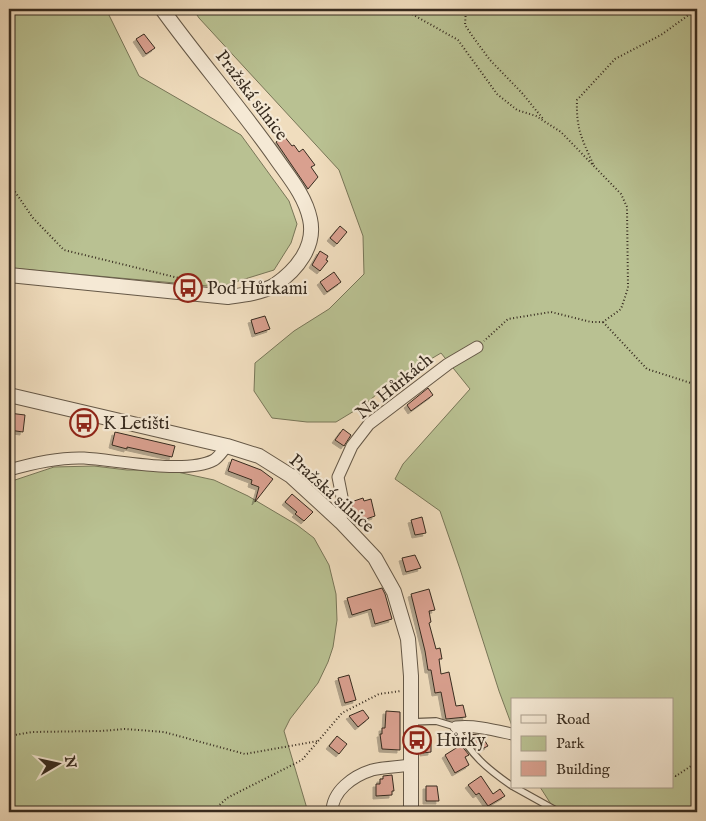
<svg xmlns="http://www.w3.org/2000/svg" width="706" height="821" viewBox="0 0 706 821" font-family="'IM FELL English',serif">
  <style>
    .green { fill: #b9c192; stroke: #787658 }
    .building { fill: #d9a08f; stroke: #372b1f; filter: url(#shadow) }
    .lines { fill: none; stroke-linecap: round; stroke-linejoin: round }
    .service-casing { stroke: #655847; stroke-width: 8 }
    .minor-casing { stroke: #655847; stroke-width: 13 }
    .tertiary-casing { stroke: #655847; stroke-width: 16 }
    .path { stroke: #372b1f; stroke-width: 2; stroke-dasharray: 1 2.5; stroke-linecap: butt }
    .service { stroke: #f5e9d5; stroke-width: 5.5 }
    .minor { stroke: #f5e9d5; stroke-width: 11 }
    .tertiary { stroke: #f5e9d5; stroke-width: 14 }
    .labels { text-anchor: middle; stroke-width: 4.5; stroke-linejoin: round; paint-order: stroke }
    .street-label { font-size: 18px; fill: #372b1f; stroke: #f5e9d5 }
    .poi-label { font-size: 18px; fill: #372b1f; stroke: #f5e9d5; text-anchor: start }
  </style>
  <defs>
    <filter id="shadow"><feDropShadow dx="-3" dy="3" stdDeviation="0" flood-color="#0004"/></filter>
  </defs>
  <rect width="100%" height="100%" fill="#f0ddbe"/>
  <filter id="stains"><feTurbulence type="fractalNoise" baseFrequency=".004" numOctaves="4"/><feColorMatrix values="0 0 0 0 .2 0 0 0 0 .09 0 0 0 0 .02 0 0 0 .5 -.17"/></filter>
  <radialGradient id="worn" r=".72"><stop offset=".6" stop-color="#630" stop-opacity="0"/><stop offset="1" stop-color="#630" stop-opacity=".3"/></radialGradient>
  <g class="green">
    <polygon points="9,9 106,9 139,76 241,135 289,201 297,224 291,243 274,270 219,287 9,268"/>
    <polygon points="193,9 697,9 697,812 556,812 540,787 672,787 672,700 512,700 512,726 499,691 460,569 440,511 395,479 403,464 470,389 441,353 389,384 364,405 336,422 307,422 272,418 254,391 255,363 294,331 329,309 364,274 363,236 339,170 199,18"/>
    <polygon points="94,466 127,470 168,470 214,480 248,496 297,525 314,538 329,565 336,594 337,620 333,647 328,662 318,683 290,719 284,731 308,812 9,812 9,482 54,467"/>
  </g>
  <g class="building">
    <polygon points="144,34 155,48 146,54 136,39"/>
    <polygon points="284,136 292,146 294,145 299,152 303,149 315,165 311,167 318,177 308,189 276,142"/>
    <polygon points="340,226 347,232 337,244 330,238"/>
    <polygon points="320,251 328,256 326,260 328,261 320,271 312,265"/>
    <polygon points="334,272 341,282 327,292 320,282"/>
    <polygon points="265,316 270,329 255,334 251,320"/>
    <polygon points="428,388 433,395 411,411 407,405"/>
    <polygon points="9,413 25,415 23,432 9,430"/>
    <polygon points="343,429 351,435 344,446 335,440"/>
    <polygon points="115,432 175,446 172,457 127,447 127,449 112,445"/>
    <polygon points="232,459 261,470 273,479 255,502 259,487 251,484 252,480 228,471"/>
    <polygon points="292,494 313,512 304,521 295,514 297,512 285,502"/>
    <polygon points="363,498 364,501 371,499 375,516 357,522 351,502"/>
    <polygon points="422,517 426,533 415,535 411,520"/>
    <polygon points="415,555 421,568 406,572 402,558"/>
    <polygon points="382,588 385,594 392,619 375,624 371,609 352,615 347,598"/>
    <polygon points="429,589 435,610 429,611 431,622 429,623 436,649 440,648 442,659 439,659 441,674 449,672 456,706 463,705 466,717 446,719 441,692 435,693 431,670 428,670 425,651 411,594"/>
    <polygon points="349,675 356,700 345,703 338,678"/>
    <polygon points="363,710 369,718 358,727 349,716"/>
    <polygon points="386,711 400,712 400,750 382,749 380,734 382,734 382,728 385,728"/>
    <polygon points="467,734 479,735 479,737 482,736 488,746 478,751"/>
    <polygon points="337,736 347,744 339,754 329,746"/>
    <polygon points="431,740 431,752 423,753 423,741"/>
    <polygon points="461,745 469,755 465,757 469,765 455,773 445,755"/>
    <polygon points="392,775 394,791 392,791 392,795 376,796 376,784 380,784 380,779 383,779 383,776"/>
    <polygon points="481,776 493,794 500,789 505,796 488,806 479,793 476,795 468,785"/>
    <polygon points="426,786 437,786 439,801 426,801"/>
  </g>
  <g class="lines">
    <defs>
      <g id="service">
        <path d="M411,722L436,721L456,727C471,755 486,768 512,786"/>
        <polyline points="514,787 559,812"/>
      </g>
      <g id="minor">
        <path d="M9,470C33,463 59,457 84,458C117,460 186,475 214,460C219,457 223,450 227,446"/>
        <polyline points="341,522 342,497 338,477 352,446 369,424 448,364 477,347"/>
        <path d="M456,727C475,725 494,730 512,734"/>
        <path d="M332,812C332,791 353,776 372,770C384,767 398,767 411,765"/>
      </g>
      <g id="tertiary">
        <path d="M9,275L228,297C243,295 261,293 275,285C297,270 316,246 310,219C305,195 288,176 275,157C239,106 198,59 162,9"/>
        <polyline points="9,395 227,446 259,456 291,476 341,522 375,558 394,592 408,639 411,676 411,812"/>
      </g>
    </defs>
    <use href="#service" class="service-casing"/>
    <use href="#minor" class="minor-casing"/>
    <use href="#tertiary" class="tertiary-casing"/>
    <g class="path">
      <polyline points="403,9 458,40 497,94 517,110 536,116 561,132 621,194 627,207 628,288 621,309 603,322 591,322 551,312 508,319 484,341"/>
      <polyline points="466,9 465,25 473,37 490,60 522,93 544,120"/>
      <path d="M593,164C582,139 576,129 577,100L615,59L661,35L697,9"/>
      <polyline points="9,183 33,218 64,250 191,281"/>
      <polyline points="603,322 647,369 697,385"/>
      <polyline points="9,736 32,732 101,731 125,729 164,732 245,754 318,741"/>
      <polyline points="672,774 676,776 697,762"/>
      <polyline points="533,807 537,812"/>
      <polyline points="212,812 227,798 302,760 342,713 379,694 401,691"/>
    </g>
    <use href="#service" class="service"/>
    <use href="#minor" class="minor"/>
    <use href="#tertiary" class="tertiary"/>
  </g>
  <defs>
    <symbol id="bus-ring" viewBox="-11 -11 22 22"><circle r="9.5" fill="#f5e9d5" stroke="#8f2418" stroke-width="1.5"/><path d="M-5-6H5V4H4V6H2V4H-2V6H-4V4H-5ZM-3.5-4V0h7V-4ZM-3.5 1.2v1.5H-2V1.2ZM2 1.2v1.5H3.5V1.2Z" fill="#8f2418"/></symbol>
  </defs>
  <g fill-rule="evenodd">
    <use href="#bus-ring" x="172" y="272" width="32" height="32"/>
    <use href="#bus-ring" x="68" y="407" width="32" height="32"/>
    <use href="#bus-ring" x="401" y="724" width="32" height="32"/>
  </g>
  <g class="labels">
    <g class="street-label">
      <text transform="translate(252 95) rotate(53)" y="6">Pražská silnice</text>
      <text transform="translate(394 386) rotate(-39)" y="6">Na Hůrkách</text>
      <text transform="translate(332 493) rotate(42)" y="6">Pražská silnice</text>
    </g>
    <g class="poi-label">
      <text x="207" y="294">Pod Hůrkami</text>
      <text x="103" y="429">K Letišti</text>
      <text x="436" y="746">Hůrky</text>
    </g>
  </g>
  <rect width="706" height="821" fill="none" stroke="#f0ddbe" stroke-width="30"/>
  <rect x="10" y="10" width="686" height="801" fill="none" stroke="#372b1f" stroke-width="2.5"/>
  <rect x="15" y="15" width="676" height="791" fill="none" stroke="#372b1f"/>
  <rect x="511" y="698" width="162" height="90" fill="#f5e9d5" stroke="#a99d8c"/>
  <rect x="521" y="715" width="25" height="8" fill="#f5e9d5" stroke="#a99d8c"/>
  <text x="556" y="724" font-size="15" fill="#372b1f">Road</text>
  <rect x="521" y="736" width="25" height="15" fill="#b9c192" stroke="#a99d8c"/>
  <text x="556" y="748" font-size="15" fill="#372b1f">Park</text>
  <rect x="521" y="761" width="25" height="15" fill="#d9a08f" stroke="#a99d8c"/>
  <text x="556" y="774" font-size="15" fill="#372b1f">Building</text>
  <g transform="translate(58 764) rotate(81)" stroke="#f5e9d5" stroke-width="4" paint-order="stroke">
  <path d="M0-4L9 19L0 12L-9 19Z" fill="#372b1f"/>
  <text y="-8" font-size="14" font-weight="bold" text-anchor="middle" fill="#372b1f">N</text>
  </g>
  <rect width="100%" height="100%" filter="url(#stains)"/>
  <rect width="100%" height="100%" fill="url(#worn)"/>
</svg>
